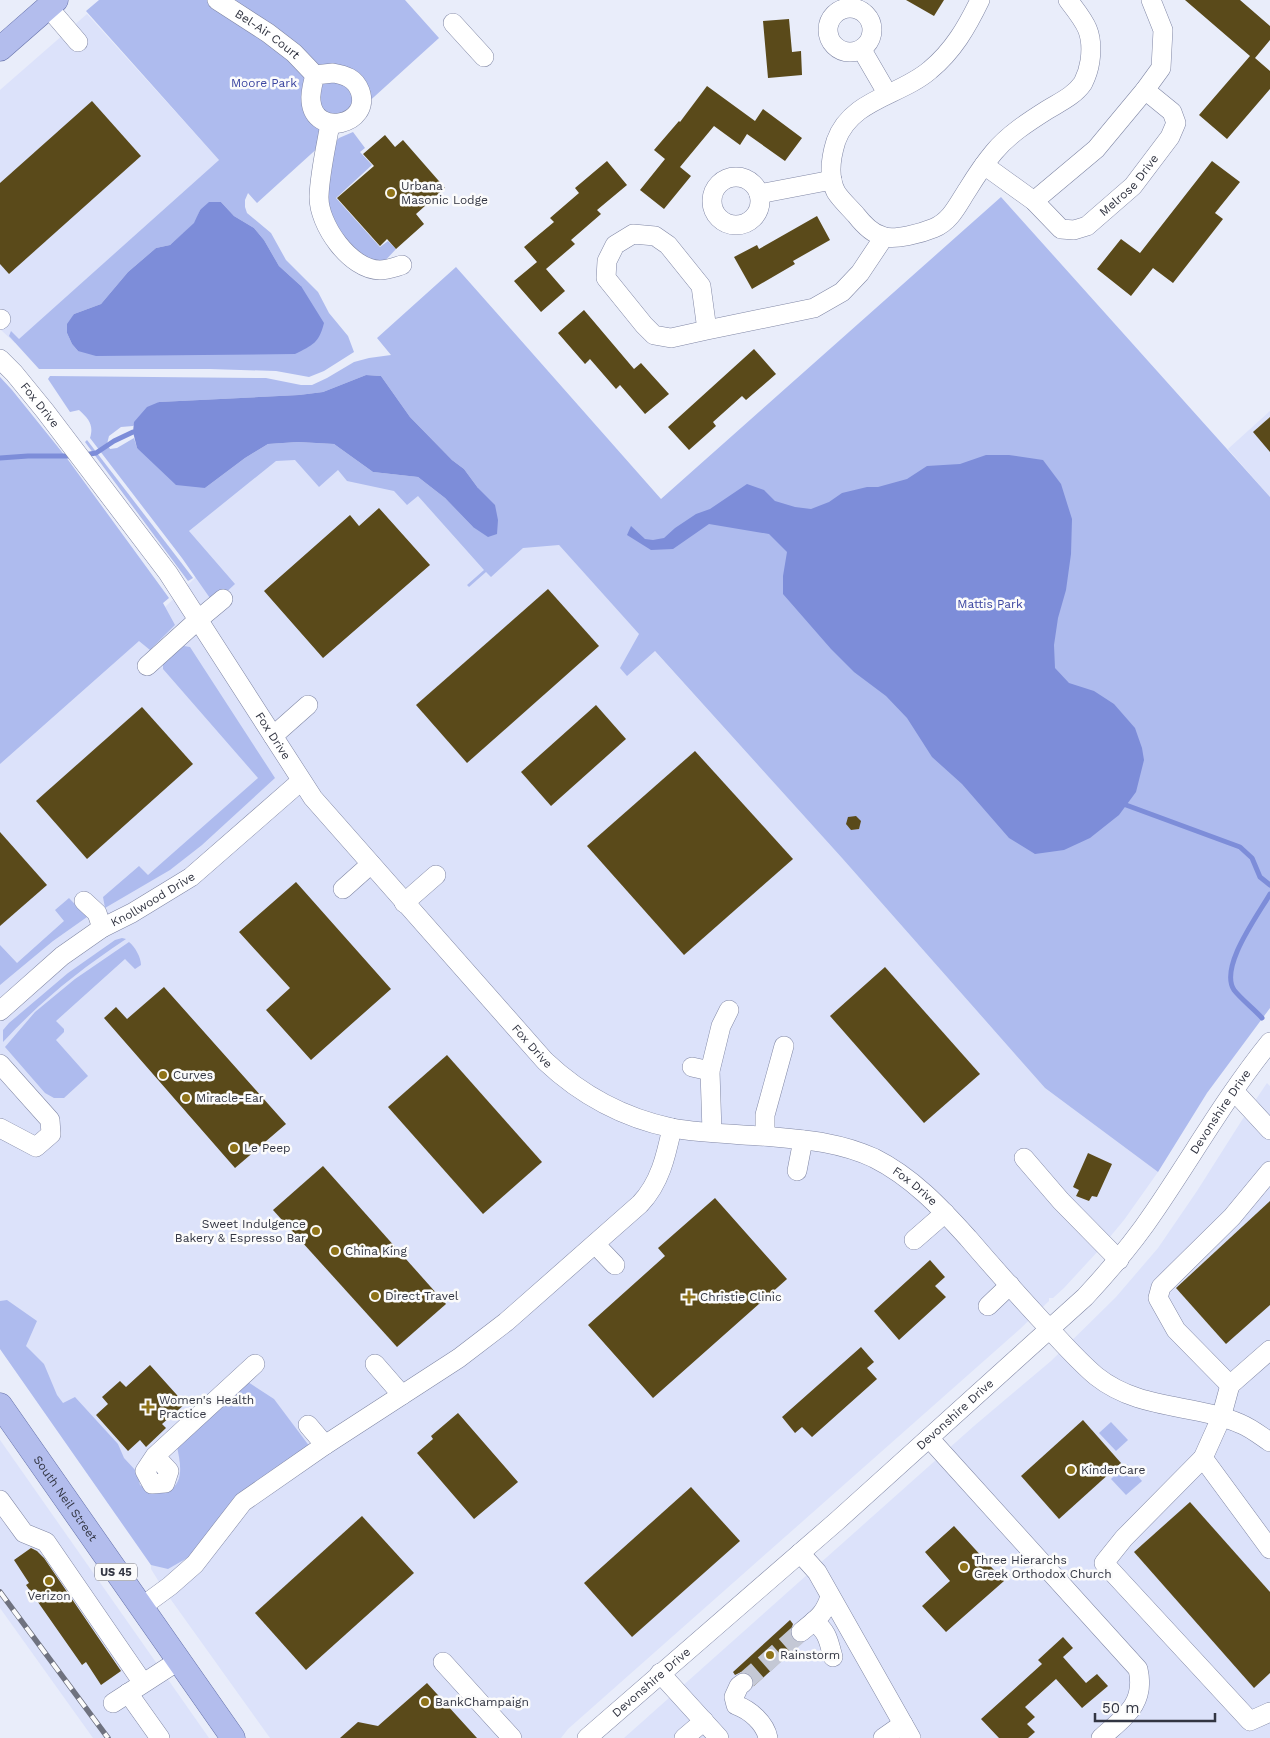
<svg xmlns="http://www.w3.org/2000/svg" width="1270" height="1738" viewBox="0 0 1270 1738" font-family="'Work Sans',sans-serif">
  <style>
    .built { fill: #dce2fa }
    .green { fill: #aebbee; fill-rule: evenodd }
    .water { fill: #7d8dd9 }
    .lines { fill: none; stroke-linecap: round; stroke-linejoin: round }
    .stream { stroke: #7d8dd9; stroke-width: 5 }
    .building { fill: #5a4a1a }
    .minor-tunnel { stroke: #c4c8d5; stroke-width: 19; stroke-dasharray: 19 9; stroke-linecap: butt }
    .minor-casing { stroke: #8087a5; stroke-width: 20 }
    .major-casing { stroke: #6571a9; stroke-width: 25 }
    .minor { stroke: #fff; stroke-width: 19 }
    .major { stroke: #b3bded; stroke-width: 24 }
    .rail-casing { stroke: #6f727f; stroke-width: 5.5 }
    .rail { stroke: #fbfbfb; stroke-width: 4; stroke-dasharray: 11; stroke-linecap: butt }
    .poi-dot { fill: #8f7318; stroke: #fbfbfb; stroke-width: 2 }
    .labels { text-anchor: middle; stroke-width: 5; stroke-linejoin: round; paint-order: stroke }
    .shield { fill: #fbfbfb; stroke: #6e707a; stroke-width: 1 }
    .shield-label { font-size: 11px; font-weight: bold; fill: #323542 }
    .street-label { font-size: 12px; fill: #323542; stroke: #fbfbfb }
    .park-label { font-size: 12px; fill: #3c46a1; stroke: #fbfbfb }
    .poi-label { font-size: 12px; fill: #323542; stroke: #fbfbfb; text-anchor: start }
  </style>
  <rect width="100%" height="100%" fill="#e9edfa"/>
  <g class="built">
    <polygon points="87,14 219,160 15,343 0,329 0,90"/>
    <polygon points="1270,411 1270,497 1228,449"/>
    <polygon points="279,450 415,486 533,539 559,545 842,858 1045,1088 1158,1172 1124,1220 1099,1250 1064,1288 1053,1298 1049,1298 1049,1301 1020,1329 568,1729 561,1738 270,1738 164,1590 151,1569 151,1565 0,1349 0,752 162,610 196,577 160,528"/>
    <polygon points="1267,1083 1270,1086 1270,1738 624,1738 974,1426 1051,1361 1116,1297 1158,1248 1197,1191 1242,1120"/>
    <polygon points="0,1440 209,1738 93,1738 0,1608"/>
  </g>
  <g class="green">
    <path d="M99,0H405L439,38L257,203L248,193L245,200V207L247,213L271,233L286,260L318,292L329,313L348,336L354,352L324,371L309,377L276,371L210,369H39L9,336L11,331L19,339L219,160L86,11ZM221,202L234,216L254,228L264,240L279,266L301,286L78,351L72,344L67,333L74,314L101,304L128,272L156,248L170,245L195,223L200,210Z"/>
    <polygon points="353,132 365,148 360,152 372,165 336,198 380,247 388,241 396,249 381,265 363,260 339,234 325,197 332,145 339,138"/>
    <path d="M1001,197L1270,497V1008L1207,1093L1158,1172L1045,1088L842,858L655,651L627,676L620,668L639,634L559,545L523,548L491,577L486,572L469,587L467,585L484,570L418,496L407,505L394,491L347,481L338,470L319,487L295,460L276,461L189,531L235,584L221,597L212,601L182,558L90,438C94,425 89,419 79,410L70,412L48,379L50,376L266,378L301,385H312L327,378L354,362L369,358L391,355L377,338L456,267L661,499ZM366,375L381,376L410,417L452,460L464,469L478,488L473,527L445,498L418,477L373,472L334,444L298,442L268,444L245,458L205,488L137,448L134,438L117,448L110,449L107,444L109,436L121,427L133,426L159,402L299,395L323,392Z"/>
    <polygon points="0,377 12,390 66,457 169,598 163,603 175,625 150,650 139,641 0,764"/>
    <polygon points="87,440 193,578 188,581 85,442"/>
    <polygon points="184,646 190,647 275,778 202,845 170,870 105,908 103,897 139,866 148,875 258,778 163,669 163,663"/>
    <polygon points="69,898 87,917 53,941 0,985 0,945 17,963 64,921 55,910"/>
    <path d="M122,938L126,939C78,971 42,1000 3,1042V1030L9,1023L68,973L115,940Z"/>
    <path d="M129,942C135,947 141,957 141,965L135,969L125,959L56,1021L64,1029V1032L56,1040L88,1076L64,1098H54L45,1093L5,1047L35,1012L75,979Z"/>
    <path d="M7,1300L37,1321L26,1346L44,1364L57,1395L63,1403L75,1397L118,1444L124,1458L137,1472L140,1485L153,1494C157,1493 164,1493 169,1491C185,1482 180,1461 177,1447L248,1382L274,1399L310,1447L189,1557L168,1569L151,1565L0,1349V1301Z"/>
    <polygon points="1111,1422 1128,1440 1116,1451 1099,1433"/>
    <polygon points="1127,1464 1142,1481 1126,1495 1111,1479"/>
  </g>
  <g class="water">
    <path d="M209,202H221L234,216L254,228L264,240L279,266L301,286L324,323C319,343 313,345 295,354L96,356L78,351L72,344L67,333V324L74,314L101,304L128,272L156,248L170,245L194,223L200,210Z"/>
    <polygon points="366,375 381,376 410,417 452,460 464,469 478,488 495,505 498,520 497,534 488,537 473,527 445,498 418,477 373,472 334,444 298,442 268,444 245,458 205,488 176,485 137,448 133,432 134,422 147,407 159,402 299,395 323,392"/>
    <polygon points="986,455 1009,455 1043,460 1061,484 1072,519 1071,554 1066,590 1058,618 1054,645 1055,668 1069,683 1094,691 1114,704 1135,728 1142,748 1144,760 1136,792 1119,815 1090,838 1064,850 1035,854 1009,838 962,784 932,757 907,718 886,696 854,672 831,649 783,594 783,576 787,552 769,534 709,524 673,549 651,550 627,535 631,526 645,539 653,540 664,538 675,528 696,514 710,509 747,484 764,490 775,501 795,507 811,509 829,502 842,493 867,487 878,487 907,479 927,466 960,464"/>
  </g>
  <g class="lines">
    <g class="stream">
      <polyline points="84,455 96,453 114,441 133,432"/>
      <polyline points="0,458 28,456 73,456"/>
      <polyline points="1126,805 1240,847 1252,858 1260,877 1270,885"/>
      <path d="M1262,1018C1254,1009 1241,999 1234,990C1219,967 1258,915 1270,894"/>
    </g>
  </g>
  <g class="building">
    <polygon points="906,0 944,0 934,16"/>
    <polygon points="1185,0 1240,0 1270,26 1270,40 1255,58 1270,71 1270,89 1227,139 1199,115 1250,56"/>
    <polygon points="789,19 792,52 801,51 802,75 768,78 763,21"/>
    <polygon points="707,86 755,121 763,109 802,138 785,161 747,134 740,145 714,126 680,167 691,176 664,209 640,190 665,159 654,150 679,121 680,122"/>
    <polygon points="92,101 141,156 9,274 0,264 0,183"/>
    <polygon points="385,135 395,147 403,140 445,188 416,214 424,224 396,249 387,239 380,246 337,198 374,166 363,154"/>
    <polygon points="607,161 627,185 597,210 601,214 571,240 575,244 546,269 565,291 541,312 514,281 537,262 524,247 554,222 550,218 579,193 575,188"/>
    <polygon points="1212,161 1240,182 1215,213 1223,219 1173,283 1153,268 1131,296 1097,269 1121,239 1140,253"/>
    <polygon points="817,216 830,240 793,261 795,264 752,289 734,257 757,245 759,249"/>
    <polygon points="584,310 634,369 641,363 669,394 645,414 620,385 616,389 590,359 585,364 558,333"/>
    <polygon points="754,349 776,374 746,400 742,396 713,422 716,426 689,450 668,427"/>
    <polygon points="1270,417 1270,452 1253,432"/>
    <polygon points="379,508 430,565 323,658 264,591 350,515 359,526"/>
    <polygon points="548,589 599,646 467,763 416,705"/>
    <polygon points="596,705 626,739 551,806 521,772"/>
    <polygon points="142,707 193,764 87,859 36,801"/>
    <polygon points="695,751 793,859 684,955 587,846"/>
    <polygon points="856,816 861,821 859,829 851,830 846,824 848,817"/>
    <polygon points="0,832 47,885 0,926"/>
    <polygon points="296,882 391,989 311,1060 266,1010 290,988 239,932"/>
    <polygon points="885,967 980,1074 924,1123 830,1016"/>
    <polygon points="164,987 286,1124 235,1168 104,1018 116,1007 127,1019"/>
    <polygon points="447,1055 542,1162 483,1214 388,1107"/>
    <polygon points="1088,1153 1112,1164 1097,1197 1092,1196 1089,1201 1076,1196 1079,1190 1073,1187"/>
    <polygon points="323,1166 446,1304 397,1347 273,1210"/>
    <polygon points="715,1198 787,1279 653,1398 588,1325 665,1256 658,1248"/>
    <polygon points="1270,1201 1270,1305 1226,1344 1176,1288"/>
    <polygon points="930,1260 945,1277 935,1286 946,1297 899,1340 874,1311"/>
    <polygon points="861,1347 874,1362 867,1368 877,1379 812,1437 802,1427 795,1433 782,1417"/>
    <polygon points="150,1365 185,1404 162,1424 166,1428 146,1447 140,1440 128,1451 96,1415 108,1404 102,1397 120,1381 126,1387"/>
    <polygon points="458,1413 518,1482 474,1519 417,1453 433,1439 431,1436"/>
    <polygon points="1083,1420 1121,1463 1059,1519 1021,1476"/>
    <polygon points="691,1487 740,1541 632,1637 584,1583"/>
    <polygon points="1190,1502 1270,1592 1270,1673 1254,1688 1134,1552"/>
    <polygon points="362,1516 414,1573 306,1670 255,1613"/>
    <polygon points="954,1526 1004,1581 946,1632 922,1606 950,1581 925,1552"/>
    <polygon points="31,1548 37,1551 44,1558 121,1671 101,1685 86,1662 82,1665 26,1585 29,1583 14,1560"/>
    <polygon points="790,1620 793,1624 790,1633 792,1639 801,1643 754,1686 752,1677 748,1673 741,1672 735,1675 733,1672"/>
    <polygon points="1063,1637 1073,1648 1063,1657 1086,1683 1097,1674 1108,1686 1082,1708 1056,1679 1025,1707 1035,1717 1027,1724 1035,1732 1028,1738 999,1738 981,1719 1042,1664 1038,1660"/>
    <polygon points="427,1683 477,1738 340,1738 358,1722 378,1726"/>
  </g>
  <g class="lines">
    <polyline class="minor-tunnel" points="743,1683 801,1632"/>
    <defs>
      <g id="minor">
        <path id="s1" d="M217,0L268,33L294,53L315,75"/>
        <path d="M980,0C967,27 953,51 930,70C900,96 851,99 836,141C831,157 828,177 836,192C841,200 850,208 856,215C863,224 871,233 882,236C894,241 922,233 934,228C951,221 958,204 968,189C976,176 984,164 994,152C1008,135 1028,122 1047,110C1060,102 1074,96 1083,83C1086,77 1089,68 1090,61C1094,32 1085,22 1068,0"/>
        <polyline points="48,7 78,42"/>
        <circle cx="850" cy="30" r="22"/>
        <polyline points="453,23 484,57"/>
        <polyline points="862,50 887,93"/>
        <path d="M333,73C345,75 355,78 360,91C372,125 314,138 311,101C310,92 313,83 315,75Z"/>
        <path d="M330,124C326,147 320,172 319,196C318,224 350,270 380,270C387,270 395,267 402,265"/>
        <path id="s2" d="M984,165L1034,201L1061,229L1074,230L1087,226L1133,186L1170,137L1176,123L1172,112L1145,90"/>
        <circle cx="736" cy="201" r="24"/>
        <polyline points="759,194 832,180"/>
        <polyline points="1034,201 1096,149 1145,90 1161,68 1163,30 1151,0"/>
        <polyline points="0,320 1,319"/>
        <polyline points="707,330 701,286 668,245 655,236 633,234 615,245 607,261 606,278 644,325 654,335 671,338 707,330 814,308 842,292 860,273 884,237"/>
        <path id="s3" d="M0,359L14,373L45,411L168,573L313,798L545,1061C580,1094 624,1118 672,1128C705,1134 740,1134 774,1137C810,1140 841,1143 874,1158C912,1177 940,1207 968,1238C992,1266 1017,1294 1042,1321C1060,1340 1076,1359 1096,1376C1140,1411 1193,1403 1241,1424C1251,1428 1261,1436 1270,1442"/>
        <polyline points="147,666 199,619 223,599"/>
        <polyline points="273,736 308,705"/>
        <polyline points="343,889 371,864"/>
        <polyline points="84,901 97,913 102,928"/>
        <polyline points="404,903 436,875"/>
        <path id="s4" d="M0,1011L62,956L102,928L132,913L191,877L301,781"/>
        <polyline points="0,1064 50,1120 51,1134 36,1147 0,1128"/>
        <polyline points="692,1067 710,1071"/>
        <polyline points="1234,1091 1270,1130"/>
        <polyline points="712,1132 710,1071 721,1026 729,1010"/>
        <polyline points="765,1136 765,1115 784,1046"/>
        <polyline points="1024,1158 1061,1201 1119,1260"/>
        <polyline points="797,1171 803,1140"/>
        <polyline points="1270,1171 1232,1217 1161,1287 1158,1298 1176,1330 1230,1385 1270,1350"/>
        <polyline points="914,1240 945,1213"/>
        <polyline points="595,1244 615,1265"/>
        <polyline points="988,1306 1010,1285"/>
        <polyline points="375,1364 402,1395"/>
        <polyline points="1230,1385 1221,1418 1203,1458 1124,1538 1104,1563 1250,1721 1270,1712"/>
        <polyline points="308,1425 325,1445"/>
        <path d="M929,1438L1138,1669C1146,1704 1124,1717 1101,1738"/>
        <polyline points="155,1456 169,1471 165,1483 152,1484 145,1471 155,1456 255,1364"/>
        <polyline points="1203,1458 1270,1549"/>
        <polyline points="0,1500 24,1533 46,1542 143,1683"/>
        <polyline points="800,1553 817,1572 911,1738"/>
        <path d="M140,1608L170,1586L195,1564L243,1502L325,1445L459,1358L506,1322L640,1204C660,1183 666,1156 672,1128"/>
        <path d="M814,1621C829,1634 828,1640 833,1657"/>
        <path d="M801,1632C815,1620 825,1615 830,1596"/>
        <polyline points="443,1662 512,1738"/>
        <polyline points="660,1673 719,1738"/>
        <path d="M743,1683L739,1686L734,1697L736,1705C750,1710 765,1723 768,1738"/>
        <polyline points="128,1693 160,1738"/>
        <polyline points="113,1703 178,1661"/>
        <path id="s5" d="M587,1738L837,1521L1085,1297C1110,1270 1134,1242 1154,1212C1193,1155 1227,1095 1270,1042"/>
        <polyline points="684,1738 704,1721"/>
        <polyline points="883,1738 903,1724"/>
      </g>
      <g id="major">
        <polyline points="0,49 56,0"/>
        <path id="s6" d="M0,1405L233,1738"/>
      </g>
    </defs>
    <use href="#minor" class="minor-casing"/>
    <use href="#major" class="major-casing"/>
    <use href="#minor" class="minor"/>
    <use href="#major" class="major"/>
    <defs>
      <polyline id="rail" points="0,1592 108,1738"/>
    </defs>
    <use href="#rail" class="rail-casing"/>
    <use href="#rail" class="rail"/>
  </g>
  <g class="poi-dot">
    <circle cx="391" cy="193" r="5"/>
    <circle cx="163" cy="1075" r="5"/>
    <circle cx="186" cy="1098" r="5"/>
    <circle cx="234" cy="1148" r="5"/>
    <circle cx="316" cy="1231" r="5"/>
    <circle cx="335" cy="1251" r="5"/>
    <circle cx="375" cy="1296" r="5"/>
    <path d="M686.5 1289.5h5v5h5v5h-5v5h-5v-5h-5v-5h5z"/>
    <path d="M145.5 1399.5h5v5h5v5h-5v5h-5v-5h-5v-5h5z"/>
    <circle cx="1071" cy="1470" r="5"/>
    <circle cx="964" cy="1567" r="5"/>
    <circle cx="49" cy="1581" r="5"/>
    <circle cx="770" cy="1655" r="5"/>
    <circle cx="425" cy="1702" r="5"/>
  </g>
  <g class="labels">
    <rect class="shield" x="95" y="1563.5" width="42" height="17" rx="4"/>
    <g class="shield-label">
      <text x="116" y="1576">US 45</text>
    </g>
    <g class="street-label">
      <text dy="4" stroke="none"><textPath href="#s1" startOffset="61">Bel-Air Court</textPath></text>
      <text dy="4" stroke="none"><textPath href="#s2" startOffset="186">Melrose Drive</textPath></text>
      <text dy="4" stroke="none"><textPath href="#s3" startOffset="61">Fox Drive</textPath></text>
      <text dy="4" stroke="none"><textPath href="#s3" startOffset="466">Fox Drive</textPath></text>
      <text dy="4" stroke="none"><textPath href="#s4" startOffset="190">Knollwood Drive</textPath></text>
      <text dy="4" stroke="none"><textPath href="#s3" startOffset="871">Fox Drive</textPath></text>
      <text dy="4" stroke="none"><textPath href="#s5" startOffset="895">Devonshire Drive</textPath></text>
      <text dy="4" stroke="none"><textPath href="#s3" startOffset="1291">Fox Drive</textPath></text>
      <text dy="4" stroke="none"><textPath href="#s5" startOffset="490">Devonshire Drive</textPath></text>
      <text dy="4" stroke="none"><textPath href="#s6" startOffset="114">South Neil Street</textPath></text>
      <text dy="4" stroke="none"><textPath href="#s5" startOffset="85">Devonshire Drive</textPath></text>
    </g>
    <g class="park-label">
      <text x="264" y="87">Moore Park</text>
      <text x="990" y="608">Mattis Park</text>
    </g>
    <g class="poi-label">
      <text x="401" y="190">Urbana<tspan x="401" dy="14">Masonic Lodge</tspan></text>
      <text x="173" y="1079">Curves</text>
      <text x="196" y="1102">Miracle-Ear</text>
      <text x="244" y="1152">Le Peep</text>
      <text x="306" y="1228" text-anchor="end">Sweet Indulgence<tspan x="306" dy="14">Bakery &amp; Espresso Bar</tspan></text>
      <text x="345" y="1255">China King</text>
      <text x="385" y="1300">Direct Travel</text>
      <text x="700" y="1301">Christie Clinic</text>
      <text x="159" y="1404">Women's Health<tspan x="159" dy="14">Practice</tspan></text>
      <text x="1081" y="1474">KinderCare</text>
      <text x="974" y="1564">Three Hierarchs<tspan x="974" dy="14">Greek Orthodox Church</tspan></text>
      <text x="49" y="1600" text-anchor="middle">Verizon</text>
      <text x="780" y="1659">Rainstorm</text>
      <text x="435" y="1706">BankChampaign</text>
    </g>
  </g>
  <path d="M1095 1713v8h120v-8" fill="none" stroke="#323542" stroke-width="2.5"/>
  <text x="1102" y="1713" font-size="15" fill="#323542" stroke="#fbfbfb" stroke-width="4" paint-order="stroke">50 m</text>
</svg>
